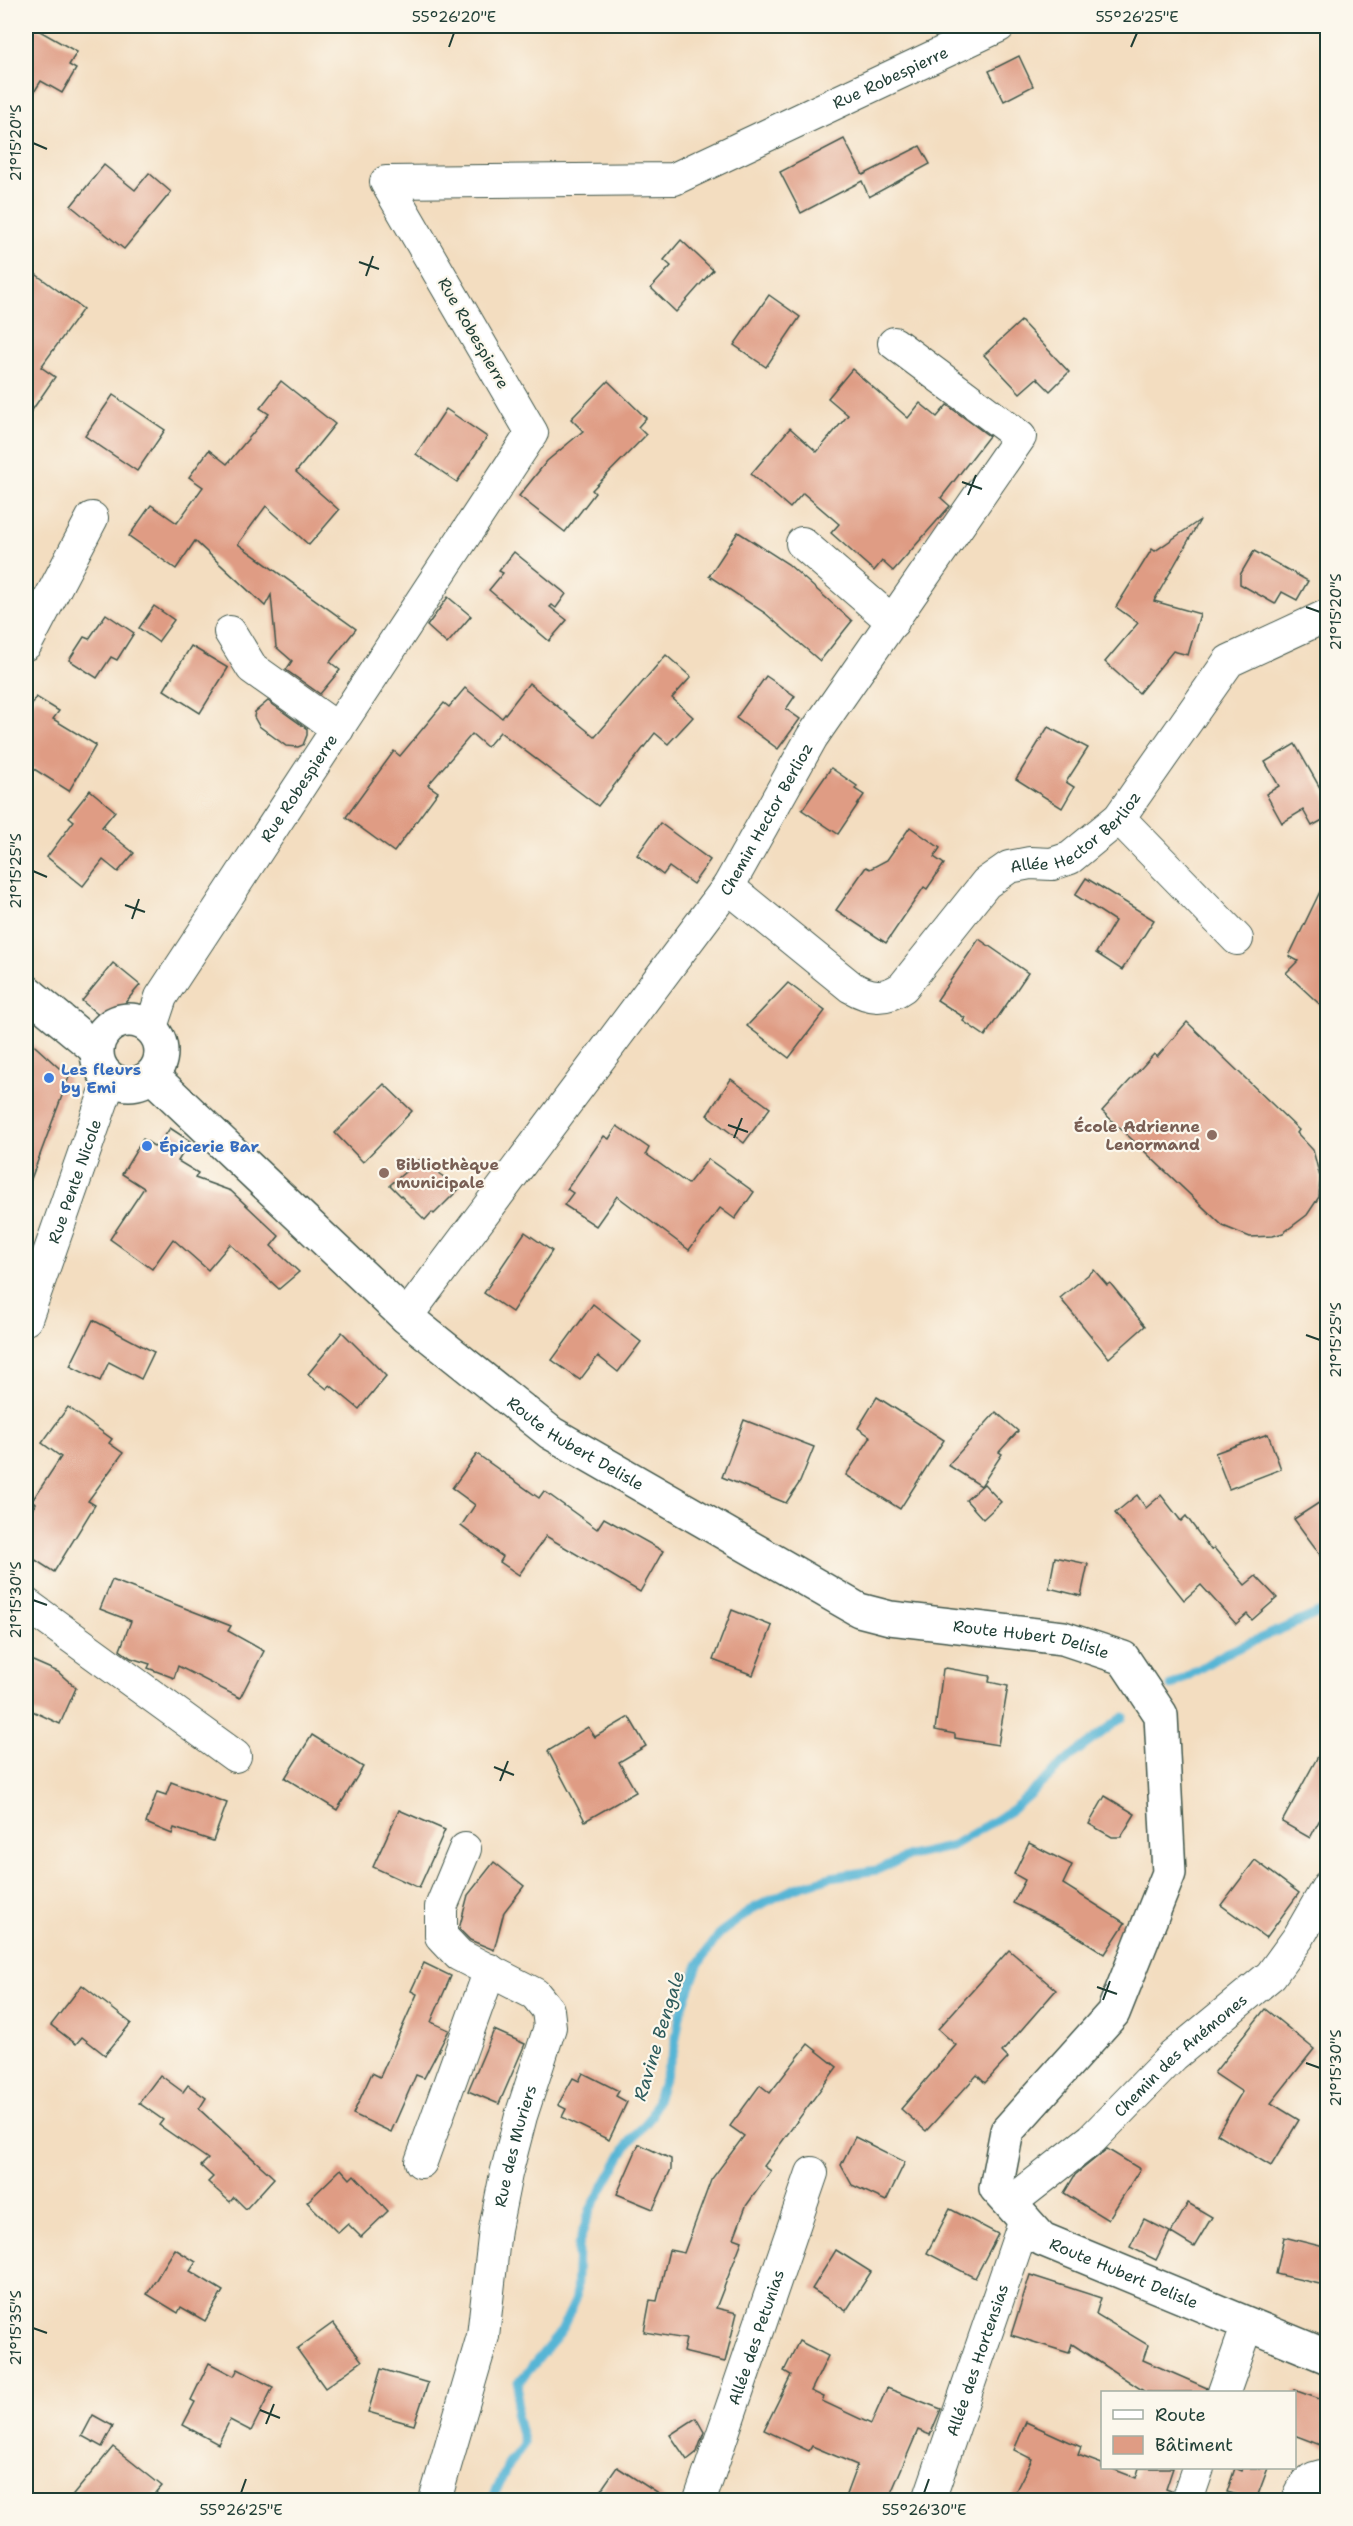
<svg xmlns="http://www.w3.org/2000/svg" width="1353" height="2526" viewBox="0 0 1353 2526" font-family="'Shantell Sans',sans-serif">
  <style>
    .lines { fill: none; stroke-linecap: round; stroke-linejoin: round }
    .stream { stroke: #56b5d5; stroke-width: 9 }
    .building { fill: #df9c84 }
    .minor-casing { stroke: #3f5549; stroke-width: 34 }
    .secondary-casing { stroke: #3f5549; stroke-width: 36 }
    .minor { stroke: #fff; stroke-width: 32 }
    .secondary { stroke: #fff; stroke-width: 33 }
    .ticks { fill: none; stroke: #1f3d34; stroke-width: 2 }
    .shop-dot { fill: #3f7fe0; stroke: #fbf7ec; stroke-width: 2 }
    .education-dot { fill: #8d6e63; stroke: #fbf7ec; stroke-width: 2 }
    .labels { text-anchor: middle; stroke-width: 4.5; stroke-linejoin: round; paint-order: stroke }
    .street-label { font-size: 16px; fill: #1f3d34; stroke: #fbf7ec }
    .shop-label { font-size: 16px; font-weight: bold; fill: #366cbe; stroke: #fbf7ec; text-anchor: start }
    .education-label { font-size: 16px; font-weight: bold; fill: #785e54; stroke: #fbf7ec; text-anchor: end }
    .water-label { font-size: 18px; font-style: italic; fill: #2d5b5c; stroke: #fbf7ec }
    .neatline { fill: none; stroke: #1f3d34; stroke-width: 2 }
    .ticks-label { font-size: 15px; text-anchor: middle; fill: #1f3d34 }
  </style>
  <rect width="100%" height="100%" fill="#fbf7ec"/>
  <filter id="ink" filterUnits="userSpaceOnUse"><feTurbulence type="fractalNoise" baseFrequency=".0167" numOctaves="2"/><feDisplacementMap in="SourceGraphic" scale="12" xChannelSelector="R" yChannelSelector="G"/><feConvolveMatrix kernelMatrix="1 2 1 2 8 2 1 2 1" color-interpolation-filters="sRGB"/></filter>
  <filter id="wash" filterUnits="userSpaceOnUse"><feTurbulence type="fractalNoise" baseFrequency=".008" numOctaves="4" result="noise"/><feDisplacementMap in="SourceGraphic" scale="24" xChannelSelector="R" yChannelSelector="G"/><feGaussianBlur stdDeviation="1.35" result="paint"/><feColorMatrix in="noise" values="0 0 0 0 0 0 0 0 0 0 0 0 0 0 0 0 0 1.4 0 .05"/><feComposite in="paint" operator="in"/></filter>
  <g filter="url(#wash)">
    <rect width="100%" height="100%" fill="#f3ddc0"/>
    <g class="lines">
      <g class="stream">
        <polyline points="1171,1686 1224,1654 1328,1609"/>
        <polyline points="492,2500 508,2465 524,2444 516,2416 519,2382 560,2333 576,2299 578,2246 590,2210 628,2144 651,2117 674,2050 680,2015 698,1965 720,1933 754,1908 795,1888 831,1877 877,1870 909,1856 950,1847 1012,1810 1075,1753 1123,1717"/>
      </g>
    </g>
    <g id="blocks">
      <g class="building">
        <polygon points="26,26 31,26 77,52 69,65 76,69 62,93 41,81 26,105"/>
        <polygon points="1019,56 1033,86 1004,101 989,71"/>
        <polygon points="844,139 863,175 920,146 930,164 869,197 862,181 801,213 780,172"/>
        <polygon points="104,165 135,190 149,173 171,192 124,249 71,206"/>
        <polygon points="681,240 713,270 676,312 651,288 671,266 664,260"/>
        <polygon points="26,267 83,309 41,367 55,377 26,419"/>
        <polygon points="769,295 800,317 766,367 734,345"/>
        <polygon points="1021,321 1069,372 1050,391 1037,378 1020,393 984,355"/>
        <polygon points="852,369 908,418 920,403 937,417 947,405 989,436 941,498 950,506 893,571 882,561 874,571 831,533 839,524 803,493 790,508 751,474 790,428 817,452 848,415 828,398"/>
        <polygon points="281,381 335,424 296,472 339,510 309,545 266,506 238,544 356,629 330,662 340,670 320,694 286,670 292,661 276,647 271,595 265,606 195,541 176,569 129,536 151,505 177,523 203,487 189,477 209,450 227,464 269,414 260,408"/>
        <polygon points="608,381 646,418 638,427 646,435 592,490 595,493 565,532 519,496 547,461 583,431 571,419"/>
        <polygon points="113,395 165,430 137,471 85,436"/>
        <polygon points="446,409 487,437 457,482 416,454"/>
        <polygon points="1200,520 1154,601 1200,614 1188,655 1173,651 1139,693 1105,662 1138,623 1116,607 1152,549 1155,551"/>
        <polygon points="738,532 788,564 852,621 820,661 765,613 709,576"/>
        <polygon points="1254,551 1308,581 1297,600 1282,592 1275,604 1240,584 1240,575"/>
        <polygon points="514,552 566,594 556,608 552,605 550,607 567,620 549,641 489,590 503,573 499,571"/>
        <polygon points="448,597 471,616 447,644 427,626"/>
        <polygon points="154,606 174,620 158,642 139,628"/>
        <polygon points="106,614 134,633 117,660 111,657 97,678 69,660 84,637 89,639"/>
        <polygon points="191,646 228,668 200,713 164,690"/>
        <polygon points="666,655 691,677 672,698 693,717 668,744 655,733 598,806 500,732 487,747 472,734 428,785 438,792 394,852 346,817 394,751 400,756 444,703 449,707 465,688 502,718 529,683 595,737"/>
        <polygon points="766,676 795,696 786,709 800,719 778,749 736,718"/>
        <polygon points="36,697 59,711 53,719 96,745 69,791 26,764 26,714"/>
        <polygon points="268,701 307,729 307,735 303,745 298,747 286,746 259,726 254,717 255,712"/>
        <polygon points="1048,727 1088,748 1066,782 1074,787 1062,808 1016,779"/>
        <polygon points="1295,744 1328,802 1328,817 1312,826 1303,810 1282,823 1266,794 1279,786 1265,762"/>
        <polygon points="831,768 857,786 855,789 864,795 838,834 802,810"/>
        <polygon points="90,790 115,811 102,827 134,853 118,872 103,860 83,886 47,857 74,821 69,817"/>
        <polygon points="660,823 710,860 693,884 669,867 663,875 637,855"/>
        <polygon points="910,827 940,848 934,857 944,864 927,889 924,887 886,943 836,910 866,867 870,869 887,860"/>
        <polygon points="1328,875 1328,1012 1286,973 1298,961 1289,956"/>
        <polygon points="1086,878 1154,920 1122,970 1096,953 1115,921 1075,895"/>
        <polygon points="979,939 1028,973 985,1036 963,1021 965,1018 937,1000"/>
        <polygon points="113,963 140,985 108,1023 82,1001"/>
        <polygon points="788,983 825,1011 789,1058 747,1026"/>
        <polygon points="1187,1022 1299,1130 1297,1133 1313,1150 1320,1177 1319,1197 1307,1215 1283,1233 1273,1236 1250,1237 1223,1226 1102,1111 1154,1054 1157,1057"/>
        <polygon points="26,1038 69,1077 28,1187 26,1187"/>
        <polygon points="731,1079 770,1108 744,1143 707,1115"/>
        <polygon points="384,1084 412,1111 363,1162 335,1133"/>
        <polygon points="617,1126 649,1148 646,1154 688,1184 708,1159 754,1192 735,1219 720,1208 689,1250 617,1196 596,1226 564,1205 573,1193 567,1189 604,1136 609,1139"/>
        <polygon points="170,1128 190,1141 178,1161 198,1173 195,1178 231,1191 279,1236 271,1246 299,1272 279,1289 230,1244 208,1270 173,1239 152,1269 110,1239 144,1188 122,1174 143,1139 157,1148"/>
        <polygon points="419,1160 460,1188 434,1214 432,1212 425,1220 390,1185"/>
        <polygon points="525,1232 552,1251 512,1312 484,1293"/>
        <polygon points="1094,1270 1107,1285 1110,1283 1145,1326 1109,1358 1060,1298"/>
        <polygon points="593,1304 641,1342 618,1372 598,1356 580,1380 552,1360"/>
        <polygon points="93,1320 154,1352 141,1379 109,1362 100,1381 70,1366"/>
        <polygon points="342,1332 386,1376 359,1409 330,1385 327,1389 308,1374"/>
        <polygon points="877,1397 944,1440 900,1509 846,1475 871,1437 858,1428"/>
        <polygon points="68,1407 112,1439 109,1443 123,1453 88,1501 95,1505 54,1572 26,1554 26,1520 36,1503 32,1501 61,1457 42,1443"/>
        <polygon points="996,1412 1018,1431 999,1452 1002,1454 981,1486 948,1465"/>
        <polygon points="744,1420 814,1447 800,1482 786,1503 722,1477"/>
        <polygon points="1268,1434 1281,1469 1229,1489 1215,1453"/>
        <polygon points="477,1454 539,1498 544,1491 597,1529 604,1518 663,1551 640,1592 546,1536 519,1575 500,1562 503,1557 461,1526 475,1505 452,1488"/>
        <polygon points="984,1484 1001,1502 983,1519 966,1500"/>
        <polygon points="1137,1495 1146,1508 1161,1495 1181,1521 1186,1516 1211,1550 1214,1548 1245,1585 1256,1576 1277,1598 1252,1620 1247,1614 1236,1624 1201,1585 1184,1600 1115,1513"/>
        <polygon points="1328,1497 1328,1565 1294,1519"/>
        <polygon points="1055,1557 1088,1564 1081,1596 1049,1588"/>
        <polygon points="112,1580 231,1626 228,1631 264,1651 240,1698 178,1666 174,1678 148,1668 150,1664 131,1658 120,1650 131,1621 100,1609"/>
        <polygon points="732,1610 772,1626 753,1675 713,1660"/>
        <polygon points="26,1658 58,1672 76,1688 60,1724 26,1708"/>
        <polygon points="946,1668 990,1676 989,1682 1008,1686 998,1745 955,1738 955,1734 935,1730 943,1669"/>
        <polygon points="629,1717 646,1746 619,1762 636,1792 585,1821 548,1751 588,1727 595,1737"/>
        <polygon points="312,1735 363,1767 337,1810 285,1778"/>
        <polygon points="1328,1738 1328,1804 1310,1838 1282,1822"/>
        <polygon points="171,1782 227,1803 213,1841 174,1828 172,1834 146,1823 157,1792 166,1795"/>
        <polygon points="1105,1796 1135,1814 1121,1837 1112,1837 1089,1824"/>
        <polygon points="399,1810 445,1830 419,1888 373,1867"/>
        <polygon points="1029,1843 1072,1865 1063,1884 1125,1923 1105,1954 1064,1928 1013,1903 1025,1880 1014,1874"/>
        <polygon points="1255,1860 1299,1893 1266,1938 1221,1905"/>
        <polygon points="494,1862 524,1886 504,1912 494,1950 470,1940 459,1929 468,1895"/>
        <polygon points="1009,1950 1056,1990 1002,2052 1008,2058 985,2083 977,2075 926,2131 901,2109 956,2045 938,2029"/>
        <polygon points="424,1963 451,1976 431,2022 449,2030 424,2078 416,2075 391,2132 353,2114 372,2073 380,2077 417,1994 411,1991"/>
        <polygon points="82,1985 131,2023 105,2055 82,2037 76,2044 51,2025"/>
        <polygon points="1265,2009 1314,2049 1271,2103 1299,2120 1271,2166 1217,2134 1242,2092 1214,2073"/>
        <polygon points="494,2030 525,2044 499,2104 468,2091"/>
        <polygon points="808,2044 837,2067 764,2166 771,2171 746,2206 734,2238 742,2241 716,2308 737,2313 725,2362 683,2352 686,2339 644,2332 650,2300 657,2301 669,2250 684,2253 711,2180 744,2136 730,2126 760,2085 770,2093"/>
        <polygon points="583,2073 619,2091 616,2096 627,2102 609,2140 562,2117 566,2109 558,2105 573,2078 579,2081"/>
        <polygon points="160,2075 183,2092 188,2085 206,2098 199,2109 274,2178 246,2209 234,2197 230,2202 208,2182 213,2177 201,2166 208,2159 159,2125 163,2120 139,2103"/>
        <polygon points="855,2137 905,2162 886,2201 852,2185 841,2165"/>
        <polygon points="639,2144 671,2159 671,2169 653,2209 617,2194"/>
        <polygon points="1107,2149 1140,2169 1108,2220 1064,2193 1075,2175"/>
        <polygon points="341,2169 350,2179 354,2175 388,2211 361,2237 348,2224 338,2233 307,2202"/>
        <polygon points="1188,2203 1212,2217 1194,2247 1171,2233"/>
        <polygon points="950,2209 998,2234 975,2278 927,2253"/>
        <polygon points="1144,2219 1170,2232 1156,2260 1130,2247"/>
        <polygon points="1284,2237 1328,2248 1324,2285 1276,2274"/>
        <polygon points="175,2249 196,2262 190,2271 223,2291 205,2321 181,2307 178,2313 147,2294"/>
        <polygon points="836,2250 871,2272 846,2311 812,2289"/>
        <polygon points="1030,2275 1101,2298 1096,2314 1148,2345 1143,2360 1207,2388 1206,2392 1145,2392 1072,2344 1069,2353 1011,2335"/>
        <polygon points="333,2323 362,2361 325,2388 297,2349"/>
        <polygon points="799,2341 828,2356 811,2391 824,2397 822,2401 871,2424 887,2388 941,2409 930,2435 918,2430 888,2500 844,2500 857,2465 812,2446 809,2451 764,2430 791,2375 784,2371"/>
        <polygon points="209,2363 234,2376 238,2369 273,2387 251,2431 230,2420 218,2444 183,2425 195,2402 191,2400"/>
        <polygon points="381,2369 428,2383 414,2425 368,2412"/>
        <polygon points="1294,2390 1328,2402 1328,2448 1294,2435"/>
        <polygon points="93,2415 113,2426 102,2447 82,2436"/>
        <polygon points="696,2418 704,2432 697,2452 687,2460 670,2435"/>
        <polygon points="1026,2422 1081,2447 1078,2455 1102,2464 1102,2468 1110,2468 1136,2478 1139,2468 1173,2468 1166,2489 1171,2491 1169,2500 1011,2500 1032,2459 1014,2450"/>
        <polygon points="113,2447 162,2486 150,2500 69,2500"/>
        <polygon points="617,2467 668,2500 594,2500"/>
        <polygon points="1235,2468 1242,2471 1243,2468 1268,2468 1256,2500 1227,2492"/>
      </g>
    </g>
  </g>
  <g filter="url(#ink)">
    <use href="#blocks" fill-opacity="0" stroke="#3f5549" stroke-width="1.5"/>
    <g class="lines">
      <defs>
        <g id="minor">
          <polyline points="802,543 893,622"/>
          <polyline points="230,632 252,668 338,729"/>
          <polyline points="26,644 92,518"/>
          <polyline points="1119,818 1237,939"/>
          <path id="s1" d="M728,887L851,987C870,998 885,1000 903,987L986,883L1009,867L1030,863L1052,864L1070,858L1119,818L1229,661L1328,615"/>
          <path id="s2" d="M151,1027L161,997L532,433L386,182L674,179L999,26"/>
          <path id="s3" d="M406,1317L728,887L812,737L1020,437L894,343"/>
          <path id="s4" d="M26,1319L110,1079"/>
          <polyline points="26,1604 235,1756"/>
          <polyline points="421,2162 490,1970"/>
          <path id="s5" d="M1010,2203L1092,2139L1173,2056L1271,1975L1298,1938L1328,1886"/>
          <polyline points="1224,2392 1248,2324"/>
          <path id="s6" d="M435,2500L483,2336L495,2229L506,2174L521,2116L550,2027L548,2010L535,1994L459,1955L441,1936V1907L465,1849"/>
          <path id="s7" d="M700,2500L812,2173"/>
          <path id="s8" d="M929,2500L1025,2220"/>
          <polyline points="1187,2500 1198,2468"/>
          <path d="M1298,2500C1304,2483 1309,2477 1328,2475"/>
        </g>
        <g id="secondary">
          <polyline points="26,991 96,1049"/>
          <circle cx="129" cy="1052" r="32"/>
          <path id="s9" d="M152,1076L406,1317L551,1433L859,1610L890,1618L1063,1638L1123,1658L1161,1715L1169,1873L1113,2013L1007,2131L996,2188L1042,2239L1328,2357"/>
        </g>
      </defs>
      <use href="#minor" class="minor-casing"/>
      <use href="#secondary" class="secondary-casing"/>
      <use href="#minor" class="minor"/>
      <use href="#secondary" class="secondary"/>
    </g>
  </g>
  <path class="ticks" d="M449,47L454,33M1131,47L1137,33M33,143L47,149M359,262L379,269M366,276L373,256M962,482L982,489M968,495L976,475M1306,607L1320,612M33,871L47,877M125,905L145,912M132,919L139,899M728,1125L748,1132M734,1138L742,1118M1306,1335L1320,1340M33,1600L47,1605M494,1767L514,1775M500,1781L508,1761M1097,1987L1117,1994M1103,2000L1110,1981M1306,2063L1320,2068M33,2328L47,2333M260,2410L280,2418M266,2424L274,2404M241,2493L246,2479M924,2493L929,2479"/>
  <g class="shop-dot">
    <circle cx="49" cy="1078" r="6"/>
    <circle cx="147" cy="1146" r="6"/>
  </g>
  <g class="education-dot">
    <circle cx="1212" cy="1135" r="6"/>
    <circle cx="384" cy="1173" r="6"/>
  </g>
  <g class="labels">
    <g class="street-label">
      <text dy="6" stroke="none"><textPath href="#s2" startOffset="1524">Rue Robespierre</textPath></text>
      <text transform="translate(474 333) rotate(60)" y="6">Rue Robespierre</text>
      <text dy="6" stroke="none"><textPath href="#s2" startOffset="282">Rue Robespierre</textPath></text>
      <text dy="6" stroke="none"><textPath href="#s3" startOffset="615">Chemin Hector Berlioz</textPath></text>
      <text dy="6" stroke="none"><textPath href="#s1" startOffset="454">Allée Hector Berlioz</textPath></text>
      <text dy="6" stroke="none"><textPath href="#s4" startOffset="146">Rue Pente Nicole</textPath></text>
      <text dy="6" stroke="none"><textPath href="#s9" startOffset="562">Route Hubert Delisle</textPath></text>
      <text dy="6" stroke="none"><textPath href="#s9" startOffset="1066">Route Hubert Delisle</textPath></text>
      <text dy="6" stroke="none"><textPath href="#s5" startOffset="226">Chemin des Anémones</textPath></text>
      <text dy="6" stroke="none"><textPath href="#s6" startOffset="364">Rue des Muriers</textPath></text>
      <text dy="6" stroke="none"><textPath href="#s9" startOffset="1912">Route Hubert Delisle</textPath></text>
      <text dy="6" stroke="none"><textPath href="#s7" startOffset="172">Allée des Petunias</textPath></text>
      <text dy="6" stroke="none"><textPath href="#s8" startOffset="148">Allée des Hortensias</textPath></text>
    </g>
    <g class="shop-label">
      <text x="61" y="1075">Les fleurs<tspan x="61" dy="18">by Emi</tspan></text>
      <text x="159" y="1152">Épicerie Bar</text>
    </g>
    <g class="education-label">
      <text x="1200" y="1132">École Adrienne<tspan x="1200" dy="18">Lenormand</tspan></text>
      <text x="396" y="1170" text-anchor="start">Bibliothèque<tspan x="396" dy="18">municipale</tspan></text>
    </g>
    <g class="water-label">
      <text transform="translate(659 2036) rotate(-73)" y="6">Ravine Bengale</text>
    </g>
  </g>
  <rect width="1353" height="2526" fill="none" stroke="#fbf7ec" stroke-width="66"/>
  <rect x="1101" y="2391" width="195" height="78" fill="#fbf7ec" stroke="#a3ada2" stroke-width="1.5"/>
  <rect x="1113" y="2410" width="30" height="9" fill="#ffffff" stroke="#a3ada2" stroke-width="1.5"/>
  <text x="1155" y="2421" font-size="18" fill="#1f3d34">Route</text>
  <rect x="1113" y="2436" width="30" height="18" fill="#df9c84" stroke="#a3ada2" stroke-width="1.5"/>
  <text x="1155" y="2451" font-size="18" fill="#1f3d34">Bâtiment</text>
  <rect x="33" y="33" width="1287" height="2460" class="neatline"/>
  <g class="ticks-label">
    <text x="454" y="22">55°26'20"E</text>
    <text x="1137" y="22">55°26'25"E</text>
    <text transform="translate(16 143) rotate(-90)" y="5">21°15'20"S</text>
    <text transform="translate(1336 612) rotate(-90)" y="5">21°15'20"S</text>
    <text transform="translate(16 871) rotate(-90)" y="5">21°15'25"S</text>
    <text transform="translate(1336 1340) rotate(-90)" y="5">21°15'25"S</text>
    <text transform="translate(16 1600) rotate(-90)" y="5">21°15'30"S</text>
    <text transform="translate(1336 2068) rotate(-90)" y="5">21°15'30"S</text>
    <text transform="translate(16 2328) rotate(-90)" y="5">21°15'35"S</text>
    <text x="241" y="2515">55°26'25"E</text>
    <text x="924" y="2515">55°26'30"E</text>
  </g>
</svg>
